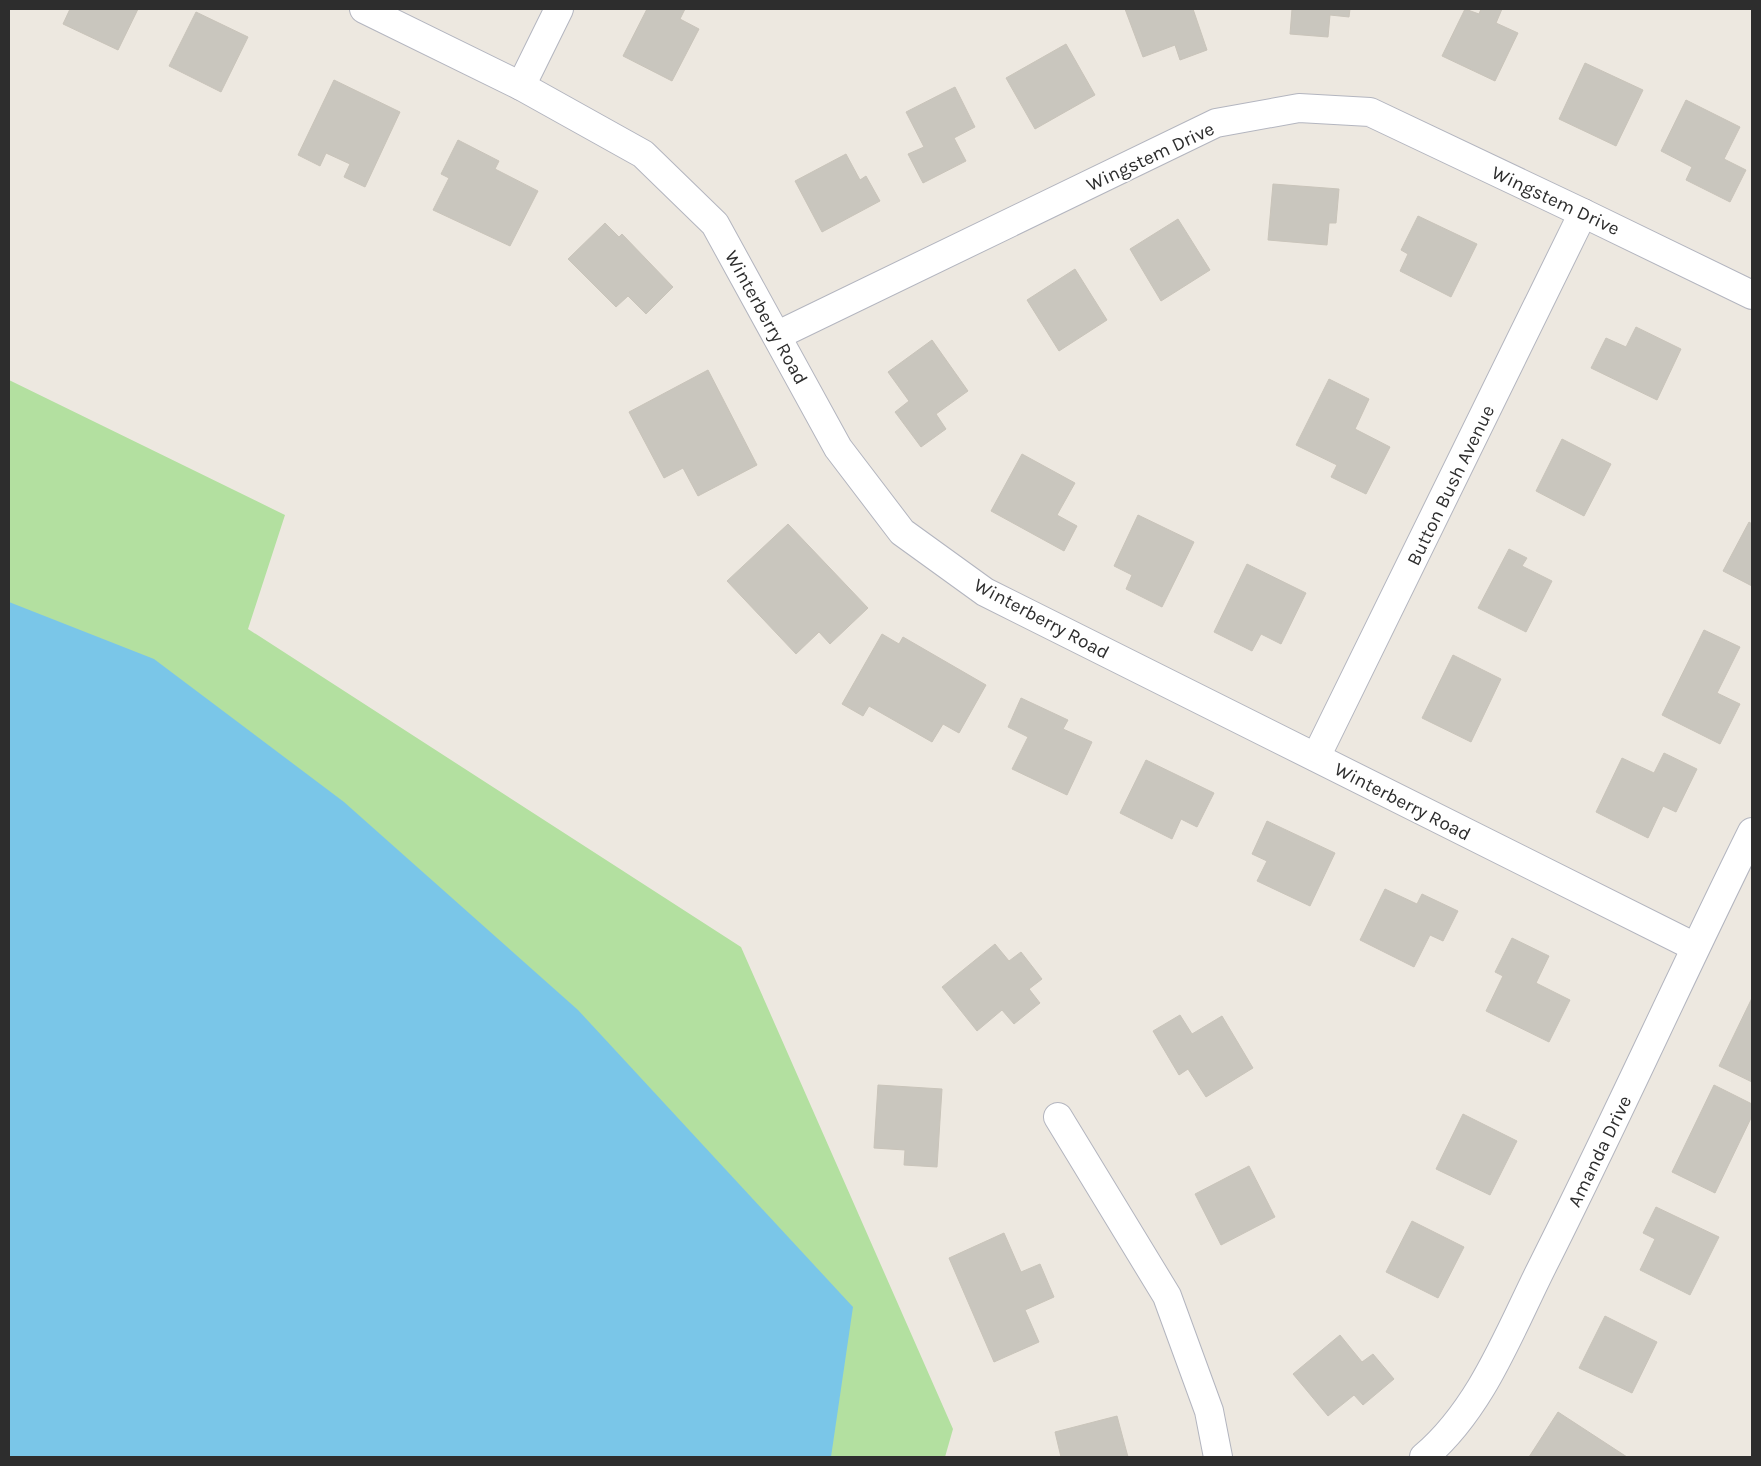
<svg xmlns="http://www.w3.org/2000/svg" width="1761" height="1466" viewBox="0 0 1761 1466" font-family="Karla,sans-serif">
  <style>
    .green { fill: #b3e0a0 }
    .water { fill: #7ac6e8 }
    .building { fill: #c9c6be; stroke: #c9c4ba }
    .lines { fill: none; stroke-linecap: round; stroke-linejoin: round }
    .street-casing { stroke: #b3b5bf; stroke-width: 30 }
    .street { stroke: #fff; stroke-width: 28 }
    .labels { text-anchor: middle; stroke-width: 4; stroke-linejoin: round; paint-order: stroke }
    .street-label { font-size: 19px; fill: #2d2d2d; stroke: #fff }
  </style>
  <rect width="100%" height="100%" fill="#ede8e0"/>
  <polygon class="green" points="9,380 285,515 248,629 741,947 953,1429 945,1457 9,1457"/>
  <polygon class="water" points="9,602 154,659 344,802 578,1010 853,1307 831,1457 9,1457"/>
  <g class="building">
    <polygon points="70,9 138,9 118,50 63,24"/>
    <polygon points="647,9 685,9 680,19 699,29 672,81 623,56"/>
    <polygon points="1125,9 1193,9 1207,50 1180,60 1175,45 1143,57"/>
    <polygon points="1292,9 1350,9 1349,17 1330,15 1328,37 1290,34"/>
    <polygon points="1465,9 1479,14 1481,9 1502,9 1496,23 1518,33 1495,81 1442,56"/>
    <polygon points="196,12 248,37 221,92 169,66"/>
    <polygon points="1066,44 1095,95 1035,129 1006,78"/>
    <polygon points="1585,63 1643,90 1616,146 1559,119"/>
    <polygon points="334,80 400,112 365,187 344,177 350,164 326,153 320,166 298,155"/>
    <polygon points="955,87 975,127 954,138 966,161 923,183 908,154 924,147 906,112"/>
    <polygon points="1686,100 1740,127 1724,159 1746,170 1730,202 1686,180 1692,167 1661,151"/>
    <polygon points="458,140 499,161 495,169 538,191 510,246 433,210 449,178 441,174"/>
    <polygon points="846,154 860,180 866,176 880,201 822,232 795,181"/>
    <polygon points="1273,184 1339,189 1336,223 1329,223 1327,245 1268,240"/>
    <polygon points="1418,216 1477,244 1451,297 1400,271 1408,254 1401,250"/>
    <polygon points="1178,219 1210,270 1161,301 1130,249"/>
    <polygon points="605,223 619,237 622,234 673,287 646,314 628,296 616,307 568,259"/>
    <polygon points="1075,269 1107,320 1059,351 1027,300"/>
    <polygon points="1636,327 1681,349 1657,400 1591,368 1606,338 1626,347"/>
    <polygon points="932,340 968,391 936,414 946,429 921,447 895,412 909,401 888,372"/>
    <polygon points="708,370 757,465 698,496 683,468 664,478 629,412"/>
    <polygon points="1329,379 1369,399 1355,429 1390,447 1366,494 1331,477 1337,465 1296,445"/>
    <polygon points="1562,439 1611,464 1584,516 1536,491"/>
    <polygon points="1022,454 1075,483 1057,515 1077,526 1064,551 991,511"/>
    <polygon points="1138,515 1194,542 1162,607 1126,589 1132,575 1114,566"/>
    <polygon points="1749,522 1752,524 1752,586 1723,571"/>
    <polygon points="788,524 868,608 830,644 819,632 796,654 727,581"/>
    <polygon points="1509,549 1527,558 1522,566 1552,581 1526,632 1478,608"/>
    <polygon points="1247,564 1306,593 1281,644 1261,634 1252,651 1214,632"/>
    <polygon points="1704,630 1740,647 1717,693 1740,704 1720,744 1662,715"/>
    <polygon points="882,634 899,644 903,637 986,685 959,733 943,724 932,742 869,706 863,716 842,704"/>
    <polygon points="1453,655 1501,679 1471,742 1422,718"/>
    <polygon points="1021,698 1068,720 1063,729 1092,742 1067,795 1012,769 1028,737 1008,727"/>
    <polygon points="1664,753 1697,769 1676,812 1663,806 1648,838 1596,812 1622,758 1654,773"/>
    <polygon points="1146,760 1214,793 1197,827 1181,819 1172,839 1120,813"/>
    <polygon points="1267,821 1335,853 1310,906 1257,881 1267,861 1252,854"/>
    <polygon points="1385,889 1417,904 1422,894 1458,911 1443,941 1430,935 1414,967 1360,940"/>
    <polygon points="1512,938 1549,956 1536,983 1570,1000 1549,1042 1486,1011 1503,976 1495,972"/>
    <polygon points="995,944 1009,961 1021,952 1042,979 1029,989 1040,1003 1014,1024 1002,1010 977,1031 942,987"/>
    <polygon points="1752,998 1752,1082 1719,1066"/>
    <polygon points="1180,1015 1192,1034 1222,1016 1253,1068 1206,1097 1188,1069 1179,1075 1153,1031"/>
    <polygon points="878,1085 942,1089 937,1167 904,1165 905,1150 874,1148"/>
    <polygon points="1714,1085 1752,1104 1752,1116 1715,1193 1672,1172"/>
    <polygon points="1463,1114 1517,1141 1490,1195 1436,1169"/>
    <polygon points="1249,1166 1275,1217 1221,1245 1195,1194"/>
    <polygon points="1656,1207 1719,1237 1690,1295 1640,1270 1655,1239 1643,1233"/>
    <polygon points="1412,1221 1464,1247 1438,1298 1386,1272"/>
    <polygon points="1004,1233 1021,1272 1040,1264 1054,1297 1025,1310 1039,1342 994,1362 949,1258"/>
    <polygon points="1605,1316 1657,1342 1632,1393 1579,1368"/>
    <polygon points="1340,1335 1362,1362 1373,1354 1394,1379 1363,1405 1354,1395 1328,1416 1293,1374"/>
    <polygon points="1558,1412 1627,1457 1529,1457"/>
    <polygon points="1117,1416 1128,1457 1061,1457 1055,1432"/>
  </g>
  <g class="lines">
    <defs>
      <g id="street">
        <polyline points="364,9 521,86 643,154 715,224 838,448 902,532 985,592 1695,947"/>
        <polyline points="521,86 559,9"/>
        <polyline points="778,335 1216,123 1299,108 1370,112 1583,213 1752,295"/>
        <polyline points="1316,757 1583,213"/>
        <polyline points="1058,1117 1167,1296 1209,1411 1218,1457"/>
        <path d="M1424,1457C1482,1408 1510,1330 1544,1263C1616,1120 1681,975 1752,832"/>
      </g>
    </defs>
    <use href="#street" class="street-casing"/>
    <use href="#street" class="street"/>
  </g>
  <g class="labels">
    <g class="street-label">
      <text transform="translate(1150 156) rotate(-25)" y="7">Wingstem Drive</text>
      <text transform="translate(1556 200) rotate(25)" y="7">Wingstem Drive</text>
      <text transform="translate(767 317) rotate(61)" y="7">Winterberry Road</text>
      <text transform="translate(1450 485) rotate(-64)" y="7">Button Bush Avenue</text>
      <text transform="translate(1042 618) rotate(28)" y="7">Winterberry Road</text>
      <text transform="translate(1403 801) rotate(27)" y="7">Winterberry Road</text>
      <text transform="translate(1599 1151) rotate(-64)" y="7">Amanda Drive</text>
    </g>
  </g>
  <rect width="1761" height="1466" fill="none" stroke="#2d2d2d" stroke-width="20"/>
</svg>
